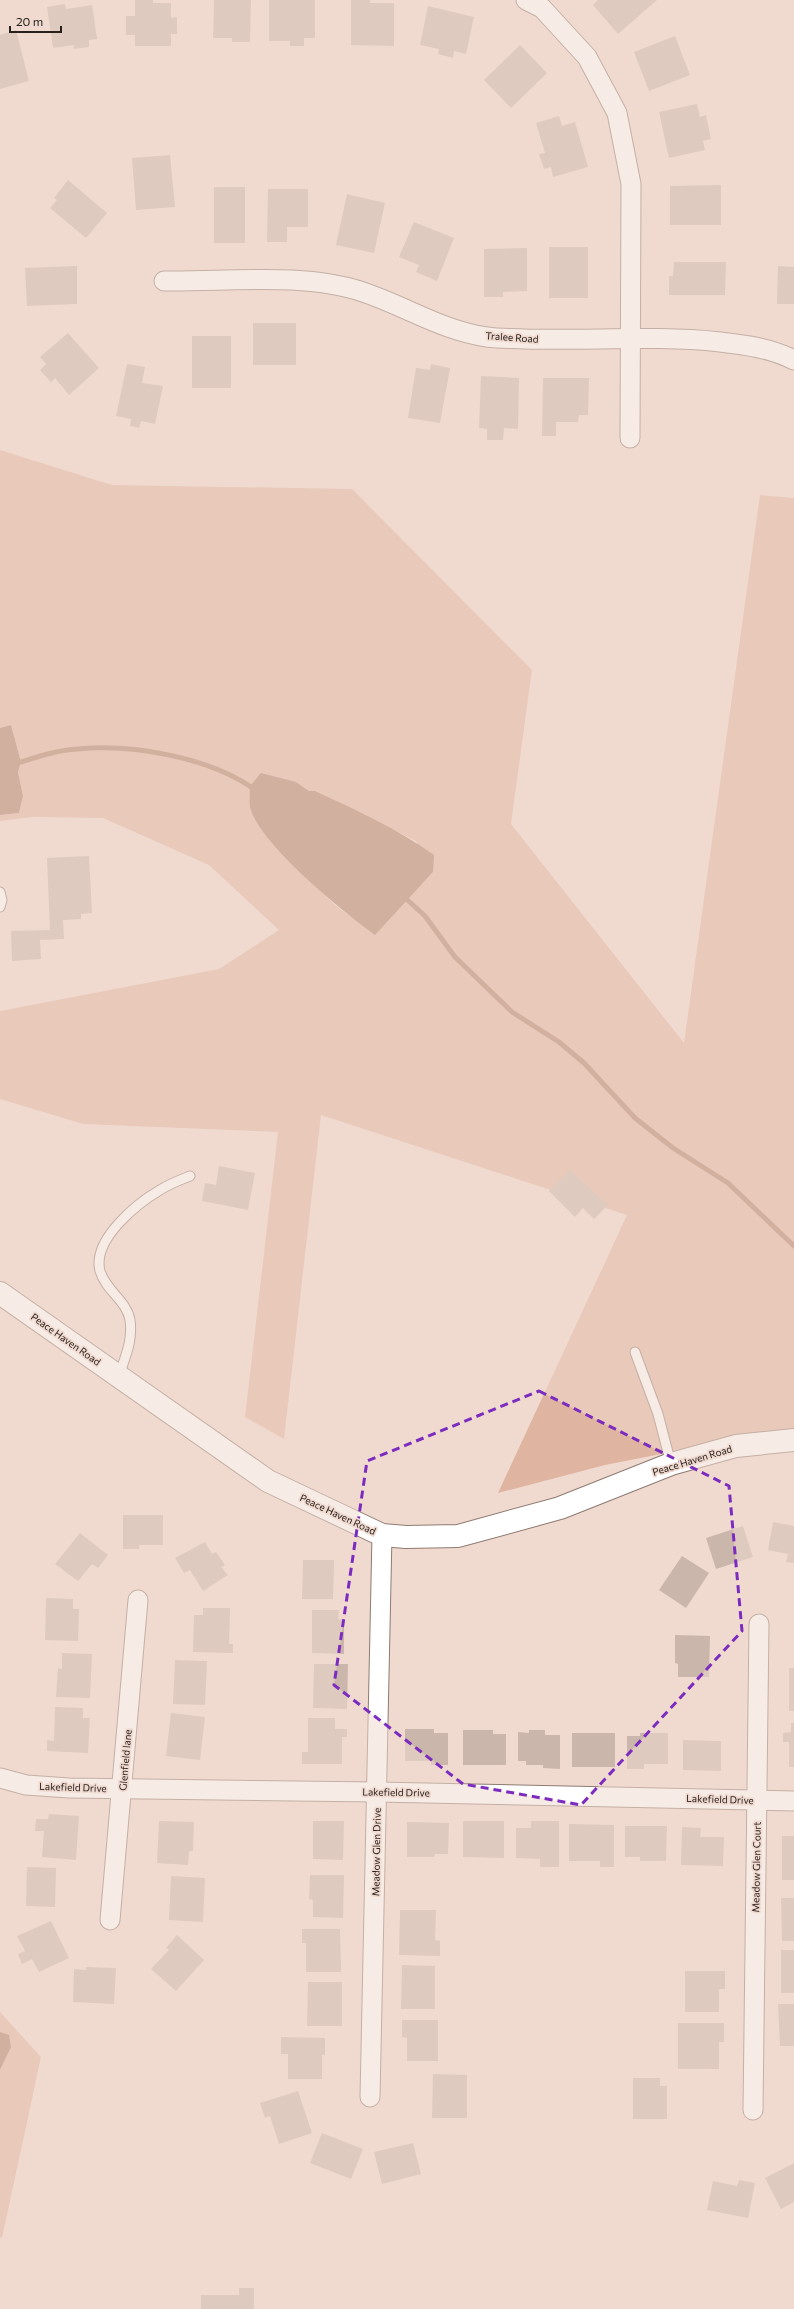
<svg xmlns="http://www.w3.org/2000/svg" width="794" height="2309" viewBox="0 0 794 2309" font-family="Commissioner,sans-serif">
  <style>
    .green { fill: #dfb4a0; fill-rule: evenodd }
    .water { fill: #ad7d66 }
    .lines { fill: none; stroke-linecap: round; stroke-linejoin: round }
    .stream { stroke: #ad7d66; stroke-width: 5 }
    .building { fill: #cbb6ac }
    .lane-casing { stroke: #8e7b72; stroke-width: 11 }
    .street-casing { stroke: #8e7b72; stroke-width: 21 }
    .secondary-casing { stroke: #8e7b72; stroke-width: 24 }
    .lane { stroke: #fff; stroke-width: 9 }
    .street { stroke: #fff; stroke-width: 19 }
    .secondary { stroke: #fff; stroke-width: 22 }
    .marked { fill: none; stroke: #7b2cbf; stroke-width: 3; stroke-dasharray: 8 5; stroke-linejoin: round }
    .labels { text-anchor: middle; stroke-width: 3.5; stroke-linejoin: round; paint-order: stroke }
    .street-label { font-size: 10px; fill: #28201c; stroke: #f0dad0 }
  </style>
  <rect width="100%" height="100%" fill="#f0dad0"/>
  <g class="green">
    <path d="M0,450L112,485L352,489L532,670L511,824L684,1043L760,495L794,498V1428L605,1465L498,1493L627,1215L321,1115L284,1439L245,1417L278,1132L83,1124L0,1099V1011L219,969L279,930L209,865L103,818L33,817L0,821V815L19,813L23,796L18,772L21,762L11,725L0,728ZM296,782L309,791H315L416,841L433,872L375,934L336,906L284,856Z"/>
    <polygon points="0,2012 41,2057 2,2238 0,2237"/>
  </g>
  <g class="water">
    <polygon points="11,725 21,762 18,772 23,796 19,813 0,815 0,728"/>
    <path d="M261,773L296,782L309,791H315C356,810 398,829 434,855L433,872L375,935C343,912 259,844 250,807C249,800 250,792 250,786Z"/>
    <polygon points="0,2032 9,2035 11,2047 0,2070"/>
  </g>
  <g class="lines">
    <g class="stream">
      <path d="M21,762C40,756 58,750 78,749C132,744 209,757 254,789"/>
      <polyline points="402,895 425,916 455,957 512,1012 559,1042 584,1063 635,1118 673,1148 728,1183 794,1246"/>
    </g>
  </g>
  <g class="building">
    <polygon points="135,0 153,0 153,3 171,3 171,18 177,17 177,34 171,34 171,46 135,46 135,35 126,35 126,16 135,16"/>
    <polygon points="214,0 251,0 250,42 232,42 232,38 213,38"/>
    <polygon points="269,0 315,0 315,38 304,38 304,46 290,46 290,41 269,41"/>
    <polygon points="351,0 370,0 370,3 394,3 394,46 351,45"/>
    <polygon points="598,0 657,0 618,34 593,5"/>
    <polygon points="65,4 66,9 92,5 97,39 89,40 89,47 74,49 74,45 53,48 47,7"/>
    <polygon points="428,6 474,17 466,54 454,51 453,58 438,54 439,49 420,45"/>
    <polygon points="16,30 29,81 0,89 0,35"/>
    <polygon points="675,36 690,75 649,91 634,52"/>
    <polygon points="520,45 547,73 511,108 484,80"/>
    <polygon points="697,104 700,117 706,115 711,139 703,141 705,150 669,158 659,112"/>
    <polygon points="559,116 562,126 575,122 588,167 553,177 551,167 544,169 539,154 545,153 536,123"/>
    <polygon points="170,155 175,207 136,210 132,158"/>
    <polygon points="68,180 107,213 86,238 50,208 57,200 54,198"/>
    <polygon points="721,185 721,225 670,225 670,186"/>
    <rect x="214" y="187" width="31" height="56"/>
    <polygon points="268,189 308,189 308,227 287,227 287,242 267,242"/>
    <polygon points="347,194 385,203 374,253 336,245"/>
    <polygon points="414,222 454,238 437,281 416,272 419,265 399,257"/>
    <rect x="549" y="247" width="39" height="51"/>
    <polygon points="527,248 527,291 503,292 503,297 484,297 484,249"/>
    <polygon points="674,262 726,262 725,295 669,295 669,276 673,276"/>
    <polygon points="77,266 77,304 27,306 25,268"/>
    <polygon points="778,266 794,267 794,304 777,304"/>
    <rect x="253" y="323" width="43" height="42"/>
    <polygon points="68,333 99,368 69,395 55,378 51,382 40,370 46,364 40,357"/>
    <rect x="192" y="336" width="39" height="52"/>
    <polygon points="127,364 145,367 142,383 163,386 155,424 141,421 139,428 130,426 131,419 116,416"/>
    <polygon points="431,364 450,368 440,423 408,418 416,368 430,370"/>
    <polygon points="481,376 519,378 518,429 504,428 503,440 487,440 487,429 479,428"/>
    <polygon points="543,378 589,378 588,415 579,415 578,422 556,422 556,436 542,436"/>
    <polygon points="89,856 92,913 81,914 81,919 63,920 64,939 40,940 41,959 12,961 11,931 50,930 47,858"/>
    <polygon points="219,1166 255,1173 248,1210 202,1201 205,1183 216,1185"/>
    <polygon points="570,1170 608,1205 594,1219 583,1208 575,1217 549,1191"/>
    <polygon points="123,1515 163,1515 163,1545 139,1545 139,1549 123,1549"/>
    <polygon points="773,1522 794,1526 794,1563 786,1562 788,1554 768,1550"/>
    <polygon points="743,1526 753,1557 716,1569 706,1538"/>
    <polygon points="80,1533 108,1555 98,1568 92,1564 78,1581 55,1564"/>
    <polygon points="205,1542 212,1554 216,1552 225,1565 221,1567 228,1575 203,1591 190,1570 184,1573 175,1558"/>
    <polygon points="682,1556 709,1573 686,1608 659,1590"/>
    <polygon points="303,1560 334,1560 333,1599 302,1599"/>
    <polygon points="46,1598 73,1599 73,1609 79,1609 78,1641 45,1640"/>
    <polygon points="203,1608 230,1608 229,1644 233,1644 233,1653 193,1652 194,1615 203,1615"/>
    <polygon points="312,1610 339,1610 338,1619 344,1620 344,1654 312,1653"/>
    <polygon points="675,1635 710,1636 709,1677 678,1677 678,1664 675,1663"/>
    <polygon points="62,1653 92,1654 90,1698 56,1697 58,1668 62,1669"/>
    <polygon points="175,1660 207,1661 205,1705 173,1704"/>
    <polygon points="314,1664 348,1664 347,1709 313,1708"/>
    <rect x="789" y="1668" width="5" height="43"/>
    <polygon points="55,1707 83,1708 83,1718 90,1718 88,1753 47,1751 47,1740 54,1741"/>
    <polygon points="171,1713 205,1717 200,1760 166,1756"/>
    <polygon points="308,1718 335,1718 335,1729 347,1729 347,1737 342,1737 342,1764 302,1764 302,1752 308,1752"/>
    <polygon points="791,1723 794,1723 794,1767 789,1767 789,1742 783,1742 783,1733 791,1732"/>
    <polygon points="405,1729 434,1729 434,1733 448,1733 448,1765 431,1765 431,1761 405,1761"/>
    <polygon points="463,1730 493,1730 493,1734 506,1734 506,1765 463,1765"/>
    <polygon points="529,1730 545,1730 545,1735 560,1735 560,1769 543,1768 543,1765 526,1765 526,1761 518,1761 518,1732 529,1733"/>
    <rect x="572" y="1733" width="43" height="34"/>
    <polygon points="640,1733 668,1733 668,1764 644,1764 644,1769 627,1769 627,1736 640,1736"/>
    <polygon points="683,1740 721,1741 721,1771 683,1770"/>
    <polygon points="49,1814 79,1816 76,1860 42,1857 44,1831 35,1831 36,1819 48,1819"/>
    <polygon points="159,1821 194,1822 193,1851 189,1851 188,1865 157,1863"/>
    <polygon points="313,1821 344,1821 343,1860 313,1859"/>
    <polygon points="463,1821 504,1821 504,1858 463,1857"/>
    <polygon points="531,1821 559,1821 559,1867 540,1867 540,1859 516,1858 516,1828 531,1828"/>
    <polygon points="407,1822 449,1823 448,1854 435,1854 434,1857 407,1857"/>
    <polygon points="569,1824 614,1825 614,1867 600,1867 600,1861 569,1861"/>
    <polygon points="625,1826 667,1826 666,1861 640,1861 640,1857 625,1857"/>
    <polygon points="682,1827 701,1828 700,1837 724,1837 723,1866 681,1865"/>
    <rect x="782" y="1836" width="12" height="44"/>
    <polygon points="27,1867 56,1868 55,1907 26,1906"/>
    <polygon points="310,1875 344,1875 343,1918 313,1917 313,1900 309,1899"/>
    <polygon points="171,1876 205,1878 203,1922 169,1920"/>
    <polygon points="781,1898 794,1898 794,1941 782,1941"/>
    <polygon points="400,1910 436,1910 435,1940 440,1941 440,1956 399,1955"/>
    <polygon points="51,1921 69,1958 39,1972 32,1959 22,1964 18,1954 25,1951 17,1936"/>
    <polygon points="302,1929 340,1929 341,1972 306,1972 306,1943 302,1943"/>
    <polygon points="177,1935 204,1960 176,1991 151,1969 169,1950 166,1948"/>
    <rect x="781" y="1950" width="13" height="43"/>
    <polygon points="402,1965 435,1966 435,2009 401,2009"/>
    <polygon points="86,1967 116,1968 114,2004 73,2002 74,1969 86,1970"/>
    <polygon points="685,1971 725,1971 725,1989 719,1989 719,2012 685,2012"/>
    <polygon points="308,1982 342,1982 342,2026 307,2026"/>
    <polygon points="778,2004 794,2004 794,2046 780,2046"/>
    <polygon points="402,2020 438,2020 438,2061 407,2061 407,2038 402,2037"/>
    <polygon points="678,2023 724,2023 724,2042 719,2042 719,2069 678,2069"/>
    <polygon points="281,2037 325,2038 325,2055 322,2055 322,2079 288,2079 288,2054 281,2054"/>
    <polygon points="433,2074 467,2075 467,2118 432,2118"/>
    <polygon points="633,2078 660,2078 660,2086 667,2086 667,2119 633,2119"/>
    <polygon points="298,2091 312,2133 279,2144 270,2116 265,2118 260,2103"/>
    <polygon points="322,2133 363,2149 351,2179 310,2163"/>
    <polygon points="413,2143 421,2174 382,2184 374,2152"/>
    <polygon points="794,2163 794,2202 781,2209 765,2178"/>
    <polygon points="739,2180 755,2183 748,2218 707,2210 713,2181 737,2186"/>
    <polygon points="239,2288 254,2288 254,2309 201,2309 201,2295 239,2295"/>
  </g>
  <g class="lines">
    <defs>
      <g id="lane">
        <polyline points="0,892 2,900 0,907"/>
        <polyline points="635,1352 658,1414 671,1464"/>
        <path d="M119,1376C125,1357 133,1341 130,1320C127,1301 106,1291 100,1271C92,1240 136,1204 160,1190C169,1184 180,1180 190,1176"/>
      </g>
      <g id="street">
        <polyline points="526,0 542,8 587,57 617,113 631,184 630,438"/>
        <path d="M164,281C227,282 303,272 363,292C405,306 443,331 487,337C500,339 513,338 526,339C590,341 655,335 720,342C746,345 770,348 794,360"/>
        <polyline points="0,1778 26,1785 69,1788 377,1792 794,1801"/>
        <polyline points="110,1920 138,1600"/>
        <polyline points="370,2097 382,1535"/>
        <polyline points="753,2110 759,1624"/>
      </g>
      <polyline id="secondary" points="0,1293 268,1481 382,1535 406,1537 458,1536 560,1508 671,1464 736,1446 794,1440"/>
    </defs>
    <use href="#lane" class="lane-casing"/>
    <use href="#street" class="street-casing"/>
    <use href="#secondary" class="secondary-casing"/>
    <use href="#lane" class="lane"/>
    <use href="#street" class="street"/>
    <use href="#secondary" class="secondary"/>
  </g>
  <path d="M0 0H794V2309H0ZM539,1391L729,1486L742,1631L581,1805L463,1784L334,1685L367,1461Z" fill="#f0dad0" fill-opacity=".55" fill-rule="evenodd"/>
  <path class="marked" d="M539,1391L729,1486L742,1631L581,1805L463,1784L334,1685L367,1461Z"/>
  <g class="labels">
    <g class="street-label">
      <text transform="translate(512 337) rotate(4)" y="4">Tralee Road</text>
      <text transform="translate(66 1339) rotate(35)" y="4">Peace Haven Road</text>
      <text transform="translate(692 1460) rotate(-17)" y="4">Peace Haven Road</text>
      <text transform="translate(338 1514) rotate(25)" y="4">Peace Haven Road</text>
      <text transform="translate(125 1760) rotate(-85)" y="4">Glenfield lane</text>
      <text transform="translate(73 1787) rotate(2)" y="4">Lakefield Drive</text>
      <text transform="translate(396 1792) rotate(1)" y="4">Lakefield Drive</text>
      <text transform="translate(720 1799) rotate(2)" y="4">Lakefield Drive</text>
      <text transform="translate(376 1852) rotate(-89)" y="4">Meadow Glen Drive</text>
      <text transform="translate(756 1867) rotate(-89)" y="4">Meadow Glen Court</text>
    </g>
  </g>
  <path d="M10 26v6h51v-6" fill="none" stroke="#28201c" stroke-width="2"/>
  <text x="16" y="26" font-size="12" fill="#28201c" stroke="#f0dad0" stroke-width="3" paint-order="stroke">20 m</text>
</svg>
